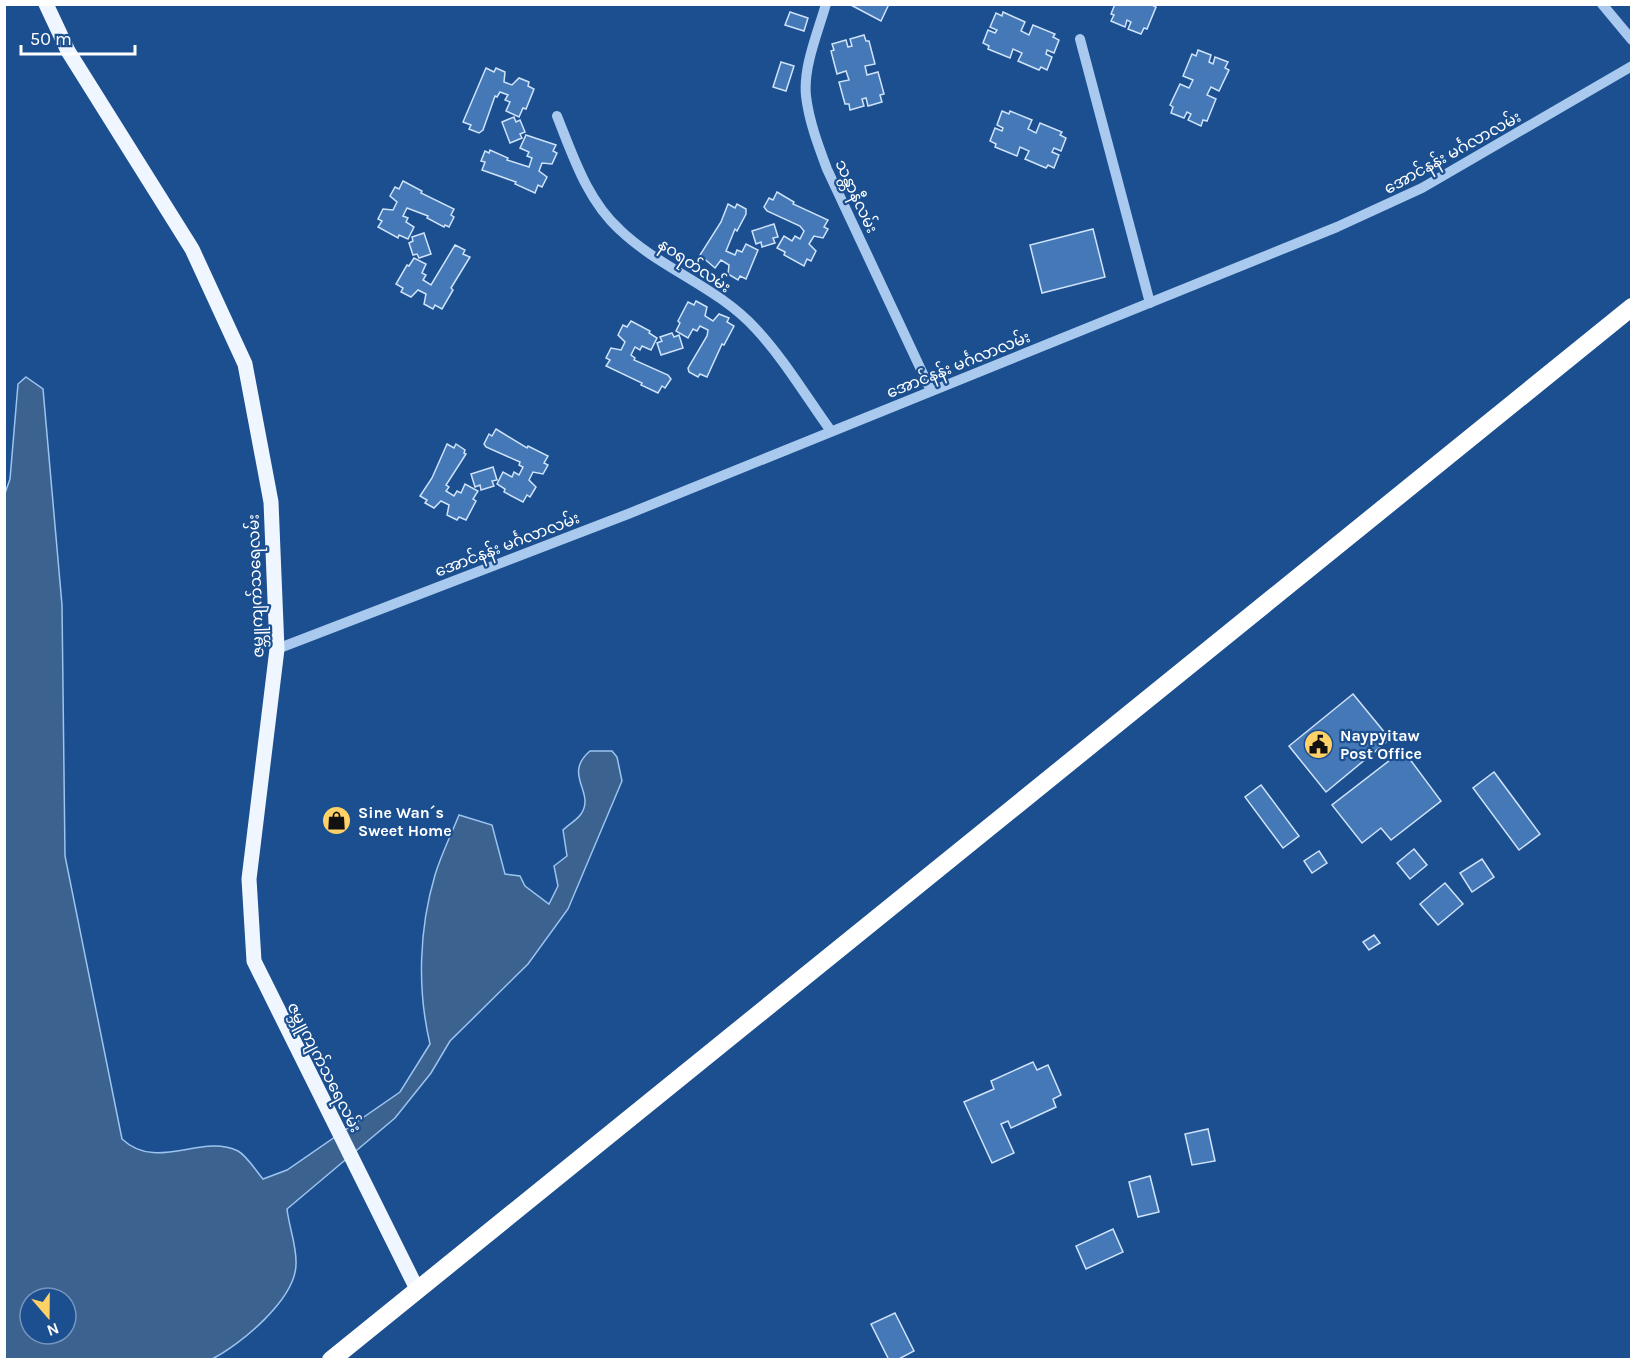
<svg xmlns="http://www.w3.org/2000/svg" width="1636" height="1364" viewBox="0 0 1636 1364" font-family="Karla,'Noto Sans Myanmar',sans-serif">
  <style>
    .water { fill: #3c6290; stroke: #9cc4f0; stroke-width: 1.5; fill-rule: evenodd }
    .building { fill: #4478b7; stroke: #cfe3fa; stroke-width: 1.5 }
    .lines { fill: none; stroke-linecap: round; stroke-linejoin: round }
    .minor { stroke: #a9c9ee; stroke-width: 10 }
    .major { stroke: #f0f6ff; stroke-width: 15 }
    .highway { stroke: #fff; stroke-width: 18 }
    .labels { text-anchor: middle; stroke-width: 4.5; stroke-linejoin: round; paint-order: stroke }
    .street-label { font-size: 16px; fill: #fff; stroke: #1b4f8f }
    .poi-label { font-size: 16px; font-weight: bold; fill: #fff; stroke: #1b4f8f; text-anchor: start }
  </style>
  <rect width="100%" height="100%" fill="#1b4f8f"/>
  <path class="water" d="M26,377L43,389L62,605L65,856L122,1139C157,1172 201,1133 238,1151C247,1156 256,1171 263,1179L287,1170L400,1092L430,1044C417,989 419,929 435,875C441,855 451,835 459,815L492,825L505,874L520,876L525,886L549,904L558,886L554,866L567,856L563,830C568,825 577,820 581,814C596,792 562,775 590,751H612L617,757L622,781L568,909L528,964L450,1041L431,1073L395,1118L287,1209C289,1227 297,1247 296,1264C296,1299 240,1345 212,1359L5,1360L4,496L10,479L18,384ZM30,1298H66V1334H30Z"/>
  <g class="building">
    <polygon points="849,4 889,4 881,21"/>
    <polygon points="1115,4 1150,4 1156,7 1147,29 1144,28 1141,34 1128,29 1131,22 1127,20 1125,27 1111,21 1114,15 1111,14"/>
    <polygon points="790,12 808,18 804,31 785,25"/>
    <polygon points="1003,12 1025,22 1021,31 1029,35 1033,25 1055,34 1053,37 1059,40 1054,53 1047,50 1046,54 1052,57 1047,70 1041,67 1039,70 1018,61 1022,53 1013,49 1010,58 988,49 989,46 983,43 988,30 995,33 997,30 990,27 996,13 1002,16"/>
    <polygon points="864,35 866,41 869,41 875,64 865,66 867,75 878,72 884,94 880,95 882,102 868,106 866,98 862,99 864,106 850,110 849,104 845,104 839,82 849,80 846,71 837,74 831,51 834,50 832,44 846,40 848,47 852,46 850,39"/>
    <polygon points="1198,50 1211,55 1209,62 1213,64 1215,57 1228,62 1225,68 1229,70 1219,91 1211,87 1207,95 1216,99 1207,121 1203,120 1201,126 1188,120 1191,114 1187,112 1184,118 1171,113 1173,107 1170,105 1180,84 1189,88 1193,80 1183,76 1192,54 1196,56"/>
    <polygon points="781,62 794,66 786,91 773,87"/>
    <polygon points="486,68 494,72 496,68 505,72 504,82 512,85 519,78 529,82 528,86 534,89 526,109 523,108 519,117 506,111 510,102 505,100 508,95 500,92 497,97 495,96 483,130 479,133 469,129 471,125 463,122"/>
    <polygon points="1002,111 1009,114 1010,111 1032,120 1028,129 1036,133 1040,123 1062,132 1060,135 1066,138 1061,151 1054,148 1052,152 1059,155 1054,168 1048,165 1046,168 1025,159 1029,151 1020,147 1017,156 995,147 996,144 990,141 995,128 1002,131 1003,128 997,125"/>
    <polygon points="514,117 516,122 520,120 525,132 520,134 522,138 510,143 502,122"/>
    <polygon points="526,135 556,145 553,151 557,153 552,164 542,163 539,171 547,177 542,187 538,185 535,193 515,184 516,182 482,170 485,162 481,161 485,151 489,153 490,150 508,158 507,160 529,167 532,158 527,156 529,152 520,148"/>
    <polygon points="403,181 422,191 421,193 454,209 451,215 454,217 449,227 445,225 444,227 427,218 428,216 407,208 403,216 408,218 406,222 414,227 408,239 399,235 398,238 378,227 382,221 378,219 383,209 393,210 397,202 390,196 395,187 399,189"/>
    <polygon points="777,192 794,202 793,204 828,220 824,227 828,229 823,238 814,236 809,244 816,251 811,261 807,259 804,266 784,255 785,252 777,248 784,236 792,241 795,236 800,239 804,231 800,226 767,211 764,207 769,198 773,200"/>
    <polygon points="728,204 735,208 737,204 746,209 746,214 737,231 735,229 726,251 735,255 737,250 742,252 746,244 758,250 746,279 740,276 738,280 728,274 729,265 721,260 715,268 700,255 721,222"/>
    <polygon points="774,224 778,237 773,238 775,243 762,247 761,242 756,244 752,231"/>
    <polygon points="1093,229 1105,277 1042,293 1030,245"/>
    <polygon points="424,233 431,254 419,258 417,254 413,255 409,243 413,241 412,237"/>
    <polygon points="455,245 465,250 463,254 470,257 451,288 453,290 442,309 435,305 433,309 424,304 426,294 418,290 411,297 401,292 403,288 396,284 407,265 409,266 414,258 426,264 422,273 426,275 423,280 431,285"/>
    <polygon points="696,301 707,307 705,316 713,321 719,314 729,318 727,322 734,326 724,345 722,344 707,377 700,374 698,377 689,372 688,368 707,336 708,330 700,326 697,331 693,329 688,338 676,331 680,323 678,321 688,302 694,305"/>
    <polygon points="631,321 650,331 649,333 657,338 651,350 642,346 640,350 635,347 631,355 635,358 634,360 668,375 671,379 665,388 662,386 658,393 641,385 642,383 606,366 610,360 606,358 611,348 621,350 625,342 618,335 623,325 627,327"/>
    <polygon points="672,333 674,337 679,335 683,348 661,355 657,343 662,341 660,337"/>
    <polygon points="496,429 527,448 528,446 548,456 544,463 548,465 543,474 533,472 529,480 536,487 530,497 527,495 523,502 504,492 505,489 497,484 503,472 512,477 514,472 519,475 523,467 519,465 520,462 486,447 484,444 489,434 492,436"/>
    <polygon points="447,444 454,448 456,444 465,450 464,453 466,454 446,485 449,487 446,491 454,496 457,491 461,493 465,484 478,491 473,499 476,501 466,520 459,517 457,520 447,515 449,505 441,501 434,508 425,503 427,500 420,496 432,478"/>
    <polygon points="493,467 497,480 492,481 494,486 481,490 480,485 475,487 471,474"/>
    <polygon points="1353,694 1390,739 1326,792 1289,746"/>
    <polygon points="1403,750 1441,801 1391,840 1381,828 1362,843 1332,805"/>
    <polygon points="1494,772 1540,834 1519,850 1473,788"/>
    <polygon points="1261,785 1299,836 1283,848 1245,797"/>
    <polygon points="1414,849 1427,865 1410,879 1397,863"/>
    <polygon points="1319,851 1327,863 1312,873 1304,861"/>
    <polygon points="1482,859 1494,877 1472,892 1460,873"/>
    <polygon points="1445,883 1463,904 1438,925 1420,904"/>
    <polygon points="1374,935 1380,943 1369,950 1363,942"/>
    <polygon points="1033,1062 1037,1070 1048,1065 1061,1095 1053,1099 1056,1107 1011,1128 1008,1121 1001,1124 1014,1153 992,1163 964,1102 994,1089 991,1081"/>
    <polygon points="1208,1129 1215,1161 1192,1165 1185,1134"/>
    <polygon points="1150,1176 1159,1212 1138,1217 1129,1182"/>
    <polygon points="1113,1229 1123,1252 1086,1269 1076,1246"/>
    <polygon points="895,1313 914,1351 897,1360 889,1360 871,1324"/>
  </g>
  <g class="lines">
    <g class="minor">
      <path d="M826,4C818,32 803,67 806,96C809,121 818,145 827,169L931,391"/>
      <polyline points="1602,4 1632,40"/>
      <polyline points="1080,39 1150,303"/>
      <path d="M557,116C573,156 587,200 620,230C661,269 718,287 756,329C784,359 807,398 831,431"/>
      <polyline points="277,649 628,514 1337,227 1422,188 1632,66"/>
    </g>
    <polyline class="major" points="46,4 68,51 192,249 245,364 271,502 277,649 249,879 254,961 417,1289"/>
    <polyline class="highway" points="331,1360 1632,307"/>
  </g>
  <defs>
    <symbol id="civic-disc" viewBox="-11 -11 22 22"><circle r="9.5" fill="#ffd166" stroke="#1b4f8f"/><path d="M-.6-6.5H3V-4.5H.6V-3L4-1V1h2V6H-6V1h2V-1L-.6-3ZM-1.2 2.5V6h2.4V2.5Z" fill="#111"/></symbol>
    <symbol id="shop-disc" viewBox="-11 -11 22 22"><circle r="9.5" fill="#ffd166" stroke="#1b4f8f"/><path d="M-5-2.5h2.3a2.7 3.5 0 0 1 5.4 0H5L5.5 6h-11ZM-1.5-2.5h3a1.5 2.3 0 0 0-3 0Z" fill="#111"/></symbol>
  </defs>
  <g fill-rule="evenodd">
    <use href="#civic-disc" x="1302" y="728" width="33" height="33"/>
    <use href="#shop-disc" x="320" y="804" width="33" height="33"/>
  </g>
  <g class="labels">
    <g class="street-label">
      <text transform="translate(1452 152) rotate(-29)" y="6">အောင်နန်း မင်္ဂလာလမ်း</text>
      <text transform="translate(857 196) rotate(65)" y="6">သန္တာနီလမ်း</text>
      <text transform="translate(695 265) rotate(34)" y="6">နဝရတ်လမ်း</text>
      <text transform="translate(958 364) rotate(-22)" y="6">အောင်နန်း မင်္ဂလာလမ်း</text>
      <text transform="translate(507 544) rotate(-21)" y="6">အောင်နန်း မင်္ဂလာလမ်း</text>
      <text transform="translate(255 586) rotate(-92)" y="6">ဇမ္ဘူကျက်သရေလမ်း</text>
      <text transform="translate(325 1067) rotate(63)" y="6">ဇမ္ဘူကျက်သရေလမ်း</text>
    </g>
    <g class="poi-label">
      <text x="1340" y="741">Naypyitaw<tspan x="1340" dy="18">Post Office</tspan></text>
      <text x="358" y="818">Sine Wan´s<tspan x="358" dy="18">Sweet Home</tspan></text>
    </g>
  </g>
  <rect width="1636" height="1364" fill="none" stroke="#ffffff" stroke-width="12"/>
  <g transform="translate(48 1316) rotate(160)"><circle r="28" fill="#1b4f8f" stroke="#7695bc" stroke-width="1.5"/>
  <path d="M0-4.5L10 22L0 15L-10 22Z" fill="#ffd166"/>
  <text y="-9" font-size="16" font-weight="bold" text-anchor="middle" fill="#ffffff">N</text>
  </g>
  <path d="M21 45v9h114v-9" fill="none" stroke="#ffffff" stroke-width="3"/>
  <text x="30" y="45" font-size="18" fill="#ffffff" stroke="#1b4f8f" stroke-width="4.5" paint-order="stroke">50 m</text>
</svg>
